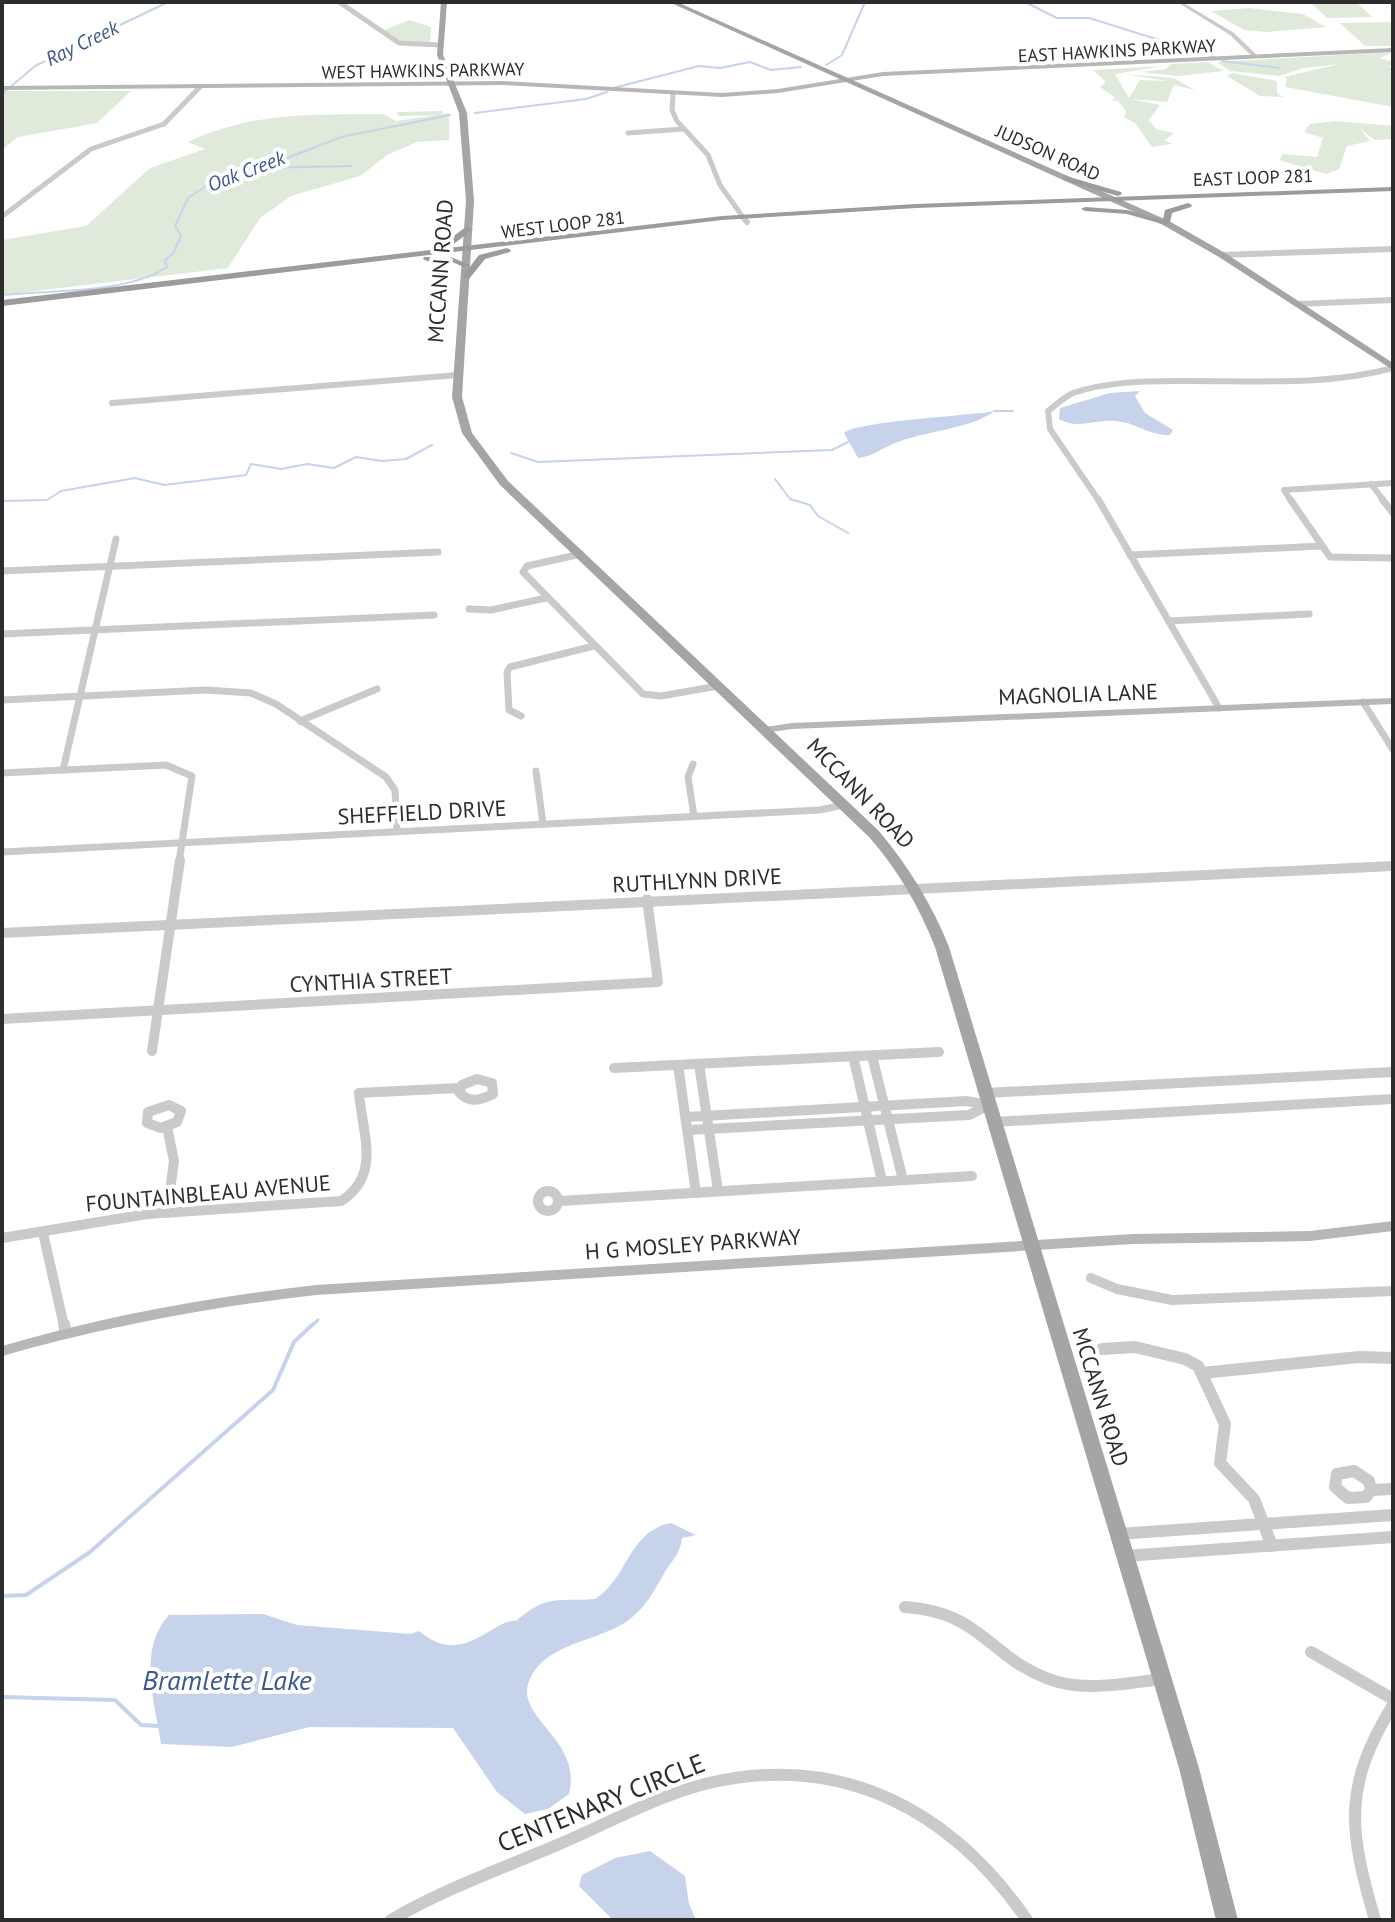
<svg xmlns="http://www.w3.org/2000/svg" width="1395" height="1922" viewBox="0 0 1395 1922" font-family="'PT Sans',sans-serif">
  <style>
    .green { fill: #dfeada }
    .water { fill: #c7d3ea }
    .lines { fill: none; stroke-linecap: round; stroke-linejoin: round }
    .stream-far2 { stroke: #c7d3ea; stroke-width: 2 }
    .stream-far1 { stroke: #c7d3ea; stroke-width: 3 }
    .stream { stroke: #c7d3ea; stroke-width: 4 }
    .minor-far4 { stroke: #cacaca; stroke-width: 5 }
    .minor-far3 { stroke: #cacaca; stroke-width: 6 }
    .minor-far2 { stroke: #cacaca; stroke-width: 7 }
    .minor-far1 { stroke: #cacaca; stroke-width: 10 }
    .minor { stroke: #cacaca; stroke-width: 12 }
    .tertiary { fill: #cacaca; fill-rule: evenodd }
    .secondary { fill: #b7b7b7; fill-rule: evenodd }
    .primary { fill: #a5a5a5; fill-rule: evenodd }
    .trunk { fill: #9c9c9c; fill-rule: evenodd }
    .labels { text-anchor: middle; stroke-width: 8; stroke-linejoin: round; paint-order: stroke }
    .far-street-label { font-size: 18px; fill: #2d2d2d; stroke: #fff }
    .far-water-label { font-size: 20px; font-style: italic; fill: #3d588d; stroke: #fff }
    .street-label { font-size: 22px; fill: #2d2d2d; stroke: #fff }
    .near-street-label { font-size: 26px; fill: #2d2d2d; stroke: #fff }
    .near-water-label { font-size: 28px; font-style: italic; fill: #3d588d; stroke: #fff }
  </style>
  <rect width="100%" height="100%" fill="#fff"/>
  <g class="green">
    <polygon points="1310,2 1356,2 1372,17 1327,18"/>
    <polygon points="1249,8 1303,14 1326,27 1267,32 1244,30 1211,11"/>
    <polygon points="410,20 431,27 430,43 403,43 384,30"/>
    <polygon points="1392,22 1393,46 1365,46 1340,23"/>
    <polygon points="1393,52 1380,58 1393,62 1393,66 1387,66 1393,68 1393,107 1285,87 1287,78 1283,77 1340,64 1304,68 1280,76 1230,71 1217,62"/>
    <polygon points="1207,62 1224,71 1178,76 1140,72 1166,69 1171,64"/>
    <polygon points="1163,66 1115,74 1129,98 1140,80 1168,81 1123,74 1174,78 1195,90 1174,85 1167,102 1130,99 1160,105 1149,120 1156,129 1174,133 1165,140 1172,144 1152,147 1135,123 1124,117 1126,111 1118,101 1111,100 1116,98 1100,87 1106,82 1093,70"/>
    <polygon points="1232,73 1277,81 1277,93 1283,97 1260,96 1227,76"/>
    <polygon points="2,91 131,91 97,123 18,137 2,150"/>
    <path d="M442,111V114L449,113V140L417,142L387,155L360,176L291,196L260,218L228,268L2,295V240L86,226L150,168L205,149L188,142C255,111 311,115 383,114L396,121L437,115L398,116L397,112Z"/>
    <polygon points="1336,121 1393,126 1393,139 1375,140 1359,128 1370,141 1347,146 1339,169 1326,174 1279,160 1283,154 1317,157 1323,138 1304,132 1310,124"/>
  </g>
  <g class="water">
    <path d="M1140,391L1135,396L1145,413L1173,430L1170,435C1152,437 1135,422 1116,421C1096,419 1077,430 1059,419L1060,408L1110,393Z"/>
    <path d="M995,411C968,430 926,430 893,444C880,449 874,456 858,458L844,433C857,421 969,416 995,411Z"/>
    <path d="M671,1523L696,1535L682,1538C680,1554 674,1558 666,1570C654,1591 646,1608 626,1622C596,1642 544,1643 529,1681C514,1718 583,1739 569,1794L548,1809L525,1814L497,1792L453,1728L309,1727L232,1747L161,1744C155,1704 137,1649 169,1615L263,1614L297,1625L411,1634L419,1631C463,1669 493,1618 516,1621C548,1593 558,1602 595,1599C628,1579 628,1531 671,1523Z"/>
    <polygon points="650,1851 685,1876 689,1904 696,1920 613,1920 579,1886 582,1875 615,1858"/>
  </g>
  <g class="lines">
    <g class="stream-far2">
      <polyline points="1025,2 1057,18 1089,18 1214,57"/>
      <polyline points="1222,61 1280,68"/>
      <polyline points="826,65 842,55 865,2"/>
      <polyline points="613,88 699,66 720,68 750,62 771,70 801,67"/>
      <polyline points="2,94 35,66 168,2"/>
      <polyline points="475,113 586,99 607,92"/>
      <polyline points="255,168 351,166"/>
      <path d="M2,295C50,290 127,294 167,267L165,260L173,254L181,236L175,226L188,198L219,177L285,159L341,137L450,115"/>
      <polyline points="994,411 1013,411"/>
      <polyline points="511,453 538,462 832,450 850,441"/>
      <polyline points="775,479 790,499 810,505 818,516 848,533"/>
      <polyline points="2,501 47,500 61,491 135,478 164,485 246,475 251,464 281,469 307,464 334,468 356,457 382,461 406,459 432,445"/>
    </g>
    <polyline class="stream-far1" points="311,1326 318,1320"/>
    <g class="stream">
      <polyline points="2,1596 26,1595 90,1552 273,1390 294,1342 313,1324"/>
      <polyline points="2,1697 115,1700 141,1725 158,1726"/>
    </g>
    <g class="minor-far4">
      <polyline points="339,2 399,43 439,45"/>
      <polyline points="673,95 672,110 677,121 708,155 720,185 745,220"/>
      <polyline points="628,133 683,129"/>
      <polyline points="4,215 91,149 164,124 200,87"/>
    </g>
    <g class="minor-far3">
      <polyline points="744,218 747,222"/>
      <polyline points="1222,255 1393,249"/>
      <polyline points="1298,304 1393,300"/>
      <polyline points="112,403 457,375"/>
      <polyline points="1371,484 1384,501"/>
      <path d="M1099,501L1050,429L1048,411C1056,405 1064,397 1073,393C1106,382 1143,381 1177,381C1250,380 1323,387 1393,368"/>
      <polyline points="1291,501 1284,490 1393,483"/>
    </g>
    <g class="minor-far2">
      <polyline points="1098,499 1219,708"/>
      <polyline points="1290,499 1330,557 1393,558"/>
      <polyline points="1382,499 1393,513"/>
      <polyline points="581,554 527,566 523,572 643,694 661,696 718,686"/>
      <polyline points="1130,555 1322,546"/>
      <polyline points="2,571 438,552"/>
      <polyline points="469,609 491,610 546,598"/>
      <polyline points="1169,621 1309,614"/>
      <polyline points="2,634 434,615"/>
      <polyline points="2,700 206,690 251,693 276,704 386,777 395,790 397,831"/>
      <polyline points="1363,702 1393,750"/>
      <polyline points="521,716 509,710 507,672 510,667 594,646"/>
      <polyline points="300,721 377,689"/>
      <polyline points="693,764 688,777 694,816"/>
      <polyline points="63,770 116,539"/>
      <polyline points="536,771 543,824"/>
      <polyline points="2,773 166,765 192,776 179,862"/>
      <polyline points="2,852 820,810 843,805"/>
    </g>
    <g class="minor-far1">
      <polyline points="2,933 1393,866"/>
      <polyline points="2,1019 658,982 647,899"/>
      <polyline points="152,1051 180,860"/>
      <polyline points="853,1056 882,1181"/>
      <polyline points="872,1056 903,1180"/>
      <polyline points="699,1064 718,1191"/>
      <polyline points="678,1065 696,1193"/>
      <polyline points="614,1068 939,1052"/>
      <path d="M477,1079L492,1083L493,1094C481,1100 469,1104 459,1092L462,1085Z"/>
      <polyline points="986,1093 1393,1072"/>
      <polygon points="169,1105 181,1111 177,1122 161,1128 147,1123 148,1112"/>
      <polyline points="686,1117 966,1101 989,1105"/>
      <polyline points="994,1122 1393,1099"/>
      <polyline points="167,1127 174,1161 167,1213"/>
      <polyline points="688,1130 969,1115 989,1105"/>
      <circle cx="548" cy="1201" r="10"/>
      <polyline points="560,1201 972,1176"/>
      <polyline points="43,1233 64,1326"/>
      <path d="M2,1238L147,1214L341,1201C382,1175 362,1133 359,1093L459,1088"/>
      <polyline points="1091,1278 1117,1289 1172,1300 1393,1291"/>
    </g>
    <g class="minor">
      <polyline points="64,1324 66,1333"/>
      <polyline points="1102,1349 1135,1347 1185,1359 1198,1366 1225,1424 1220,1463 1254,1499 1272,1546"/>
      <polyline points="1202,1373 1359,1357 1393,1358"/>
      <polygon points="1354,1471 1369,1481 1371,1490 1366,1497 1348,1498 1335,1487 1337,1474"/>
      <polyline points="1371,1490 1393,1489"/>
      <polyline points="1118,1534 1393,1515"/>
      <polyline points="1125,1556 1393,1537"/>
      <path d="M905,1607C981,1612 986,1654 1046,1678C1082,1693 1125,1683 1163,1679"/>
      <polyline points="1311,1652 1393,1699"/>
      <path d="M391,1920C444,1889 501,1869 557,1845C607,1824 656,1796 709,1783C843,1752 952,1811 1027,1920"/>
      <path d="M1375,1920C1349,1830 1342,1788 1393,1705"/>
    </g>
    <polygon class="tertiary" points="1177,2 1182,2 1234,33 1259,57 1254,58 1230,35"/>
    <g class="secondary">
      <polygon points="1393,48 1393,52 883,76 778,93 722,97 503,85 2,90 2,86 503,81 722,93 778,89 883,72"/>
      <polygon points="1393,698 1393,704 792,729 765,733 760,730 765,727 792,723"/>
      <path d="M1393,1221V1231L1310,1241L1133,1244L316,1295C209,1307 105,1327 2,1356V1346C105,1316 209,1297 316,1285L1133,1234L1310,1231Z"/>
    </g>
    <g class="primary">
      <path d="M441,2H447L443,55L467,113L474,201L462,397L472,433L508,481L879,831C908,866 932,904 949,947L1199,1768L1238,1920H1216L1179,1768L935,947C919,906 898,870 869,837L500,485L462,433L452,397L466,201L459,113L437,55Z"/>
      <polygon points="669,2 677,2 1169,221 1225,253 1393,363 1393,370 1219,257 1163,225"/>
    </g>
    <g class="trunk">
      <polygon points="1066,176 1121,192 1122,194 1118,196 1063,180 1062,178"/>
      <polygon points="1393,187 1393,191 916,208 722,220 2,306 2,300 722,216 916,204"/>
      <polygon points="1188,203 1192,205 1191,207 1172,213 1170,223 1166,225 1127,214 1085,211 1081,209 1085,207 1127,210 1163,220 1165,210"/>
      <polygon points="466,227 473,229 450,247 444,247 444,243"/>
      <polygon points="507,248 511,250 510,252 485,259 469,279 462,277 479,255"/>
      <polygon points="424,257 451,257 470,265 466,268 450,261 427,261 423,259"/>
    </g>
  </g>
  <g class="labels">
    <g class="far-street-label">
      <text transform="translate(1117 51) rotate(-3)" y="6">EAST HAWKINS PARKWAY</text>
      <text transform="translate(423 71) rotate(-1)" y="6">WEST HAWKINS PARKWAY</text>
      <text transform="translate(1048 153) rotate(24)" y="6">JUDSON ROAD</text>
      <text transform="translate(1253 178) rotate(-2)" y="6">EAST LOOP 281</text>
      <text transform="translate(563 225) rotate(-7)" y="6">WEST LOOP 281</text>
    </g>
    <g class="far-water-label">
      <text transform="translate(82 43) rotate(-26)" y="7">Ray Creek</text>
      <text transform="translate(246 171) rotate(-21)" y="7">Oak Creek</text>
    </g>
    <g class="street-label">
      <text transform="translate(440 271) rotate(-86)" y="8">MCCANN ROAD</text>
      <text transform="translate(1078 694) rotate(-2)" y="8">MAGNOLIA LANE</text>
      <text transform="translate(861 793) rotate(46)" y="8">MCCANN ROAD</text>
      <text transform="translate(422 812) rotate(-3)" y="8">SHEFFIELD DRIVE</text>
      <text transform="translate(697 880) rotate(-3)" y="8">RUTHLYNN DRIVE</text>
      <text transform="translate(371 980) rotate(-3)" y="8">CYNTHIA STREET</text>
      <text transform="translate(208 1193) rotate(-5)" y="8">FOUNTAINBLEAU AVENUE</text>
      <text transform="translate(693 1244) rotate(-4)" y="8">H G MOSLEY PARKWAY</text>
      <text transform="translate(1101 1397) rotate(73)" y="8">MCCANN ROAD</text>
    </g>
    <g class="near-street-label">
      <text transform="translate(601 1803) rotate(-22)" y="9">CENTENARY CIRCLE</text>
    </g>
    <g class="near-water-label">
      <text x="227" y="1690">Bramlette Lake</text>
    </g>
  </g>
  <rect width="1395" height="1922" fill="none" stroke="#2d2d2d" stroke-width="8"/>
</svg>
